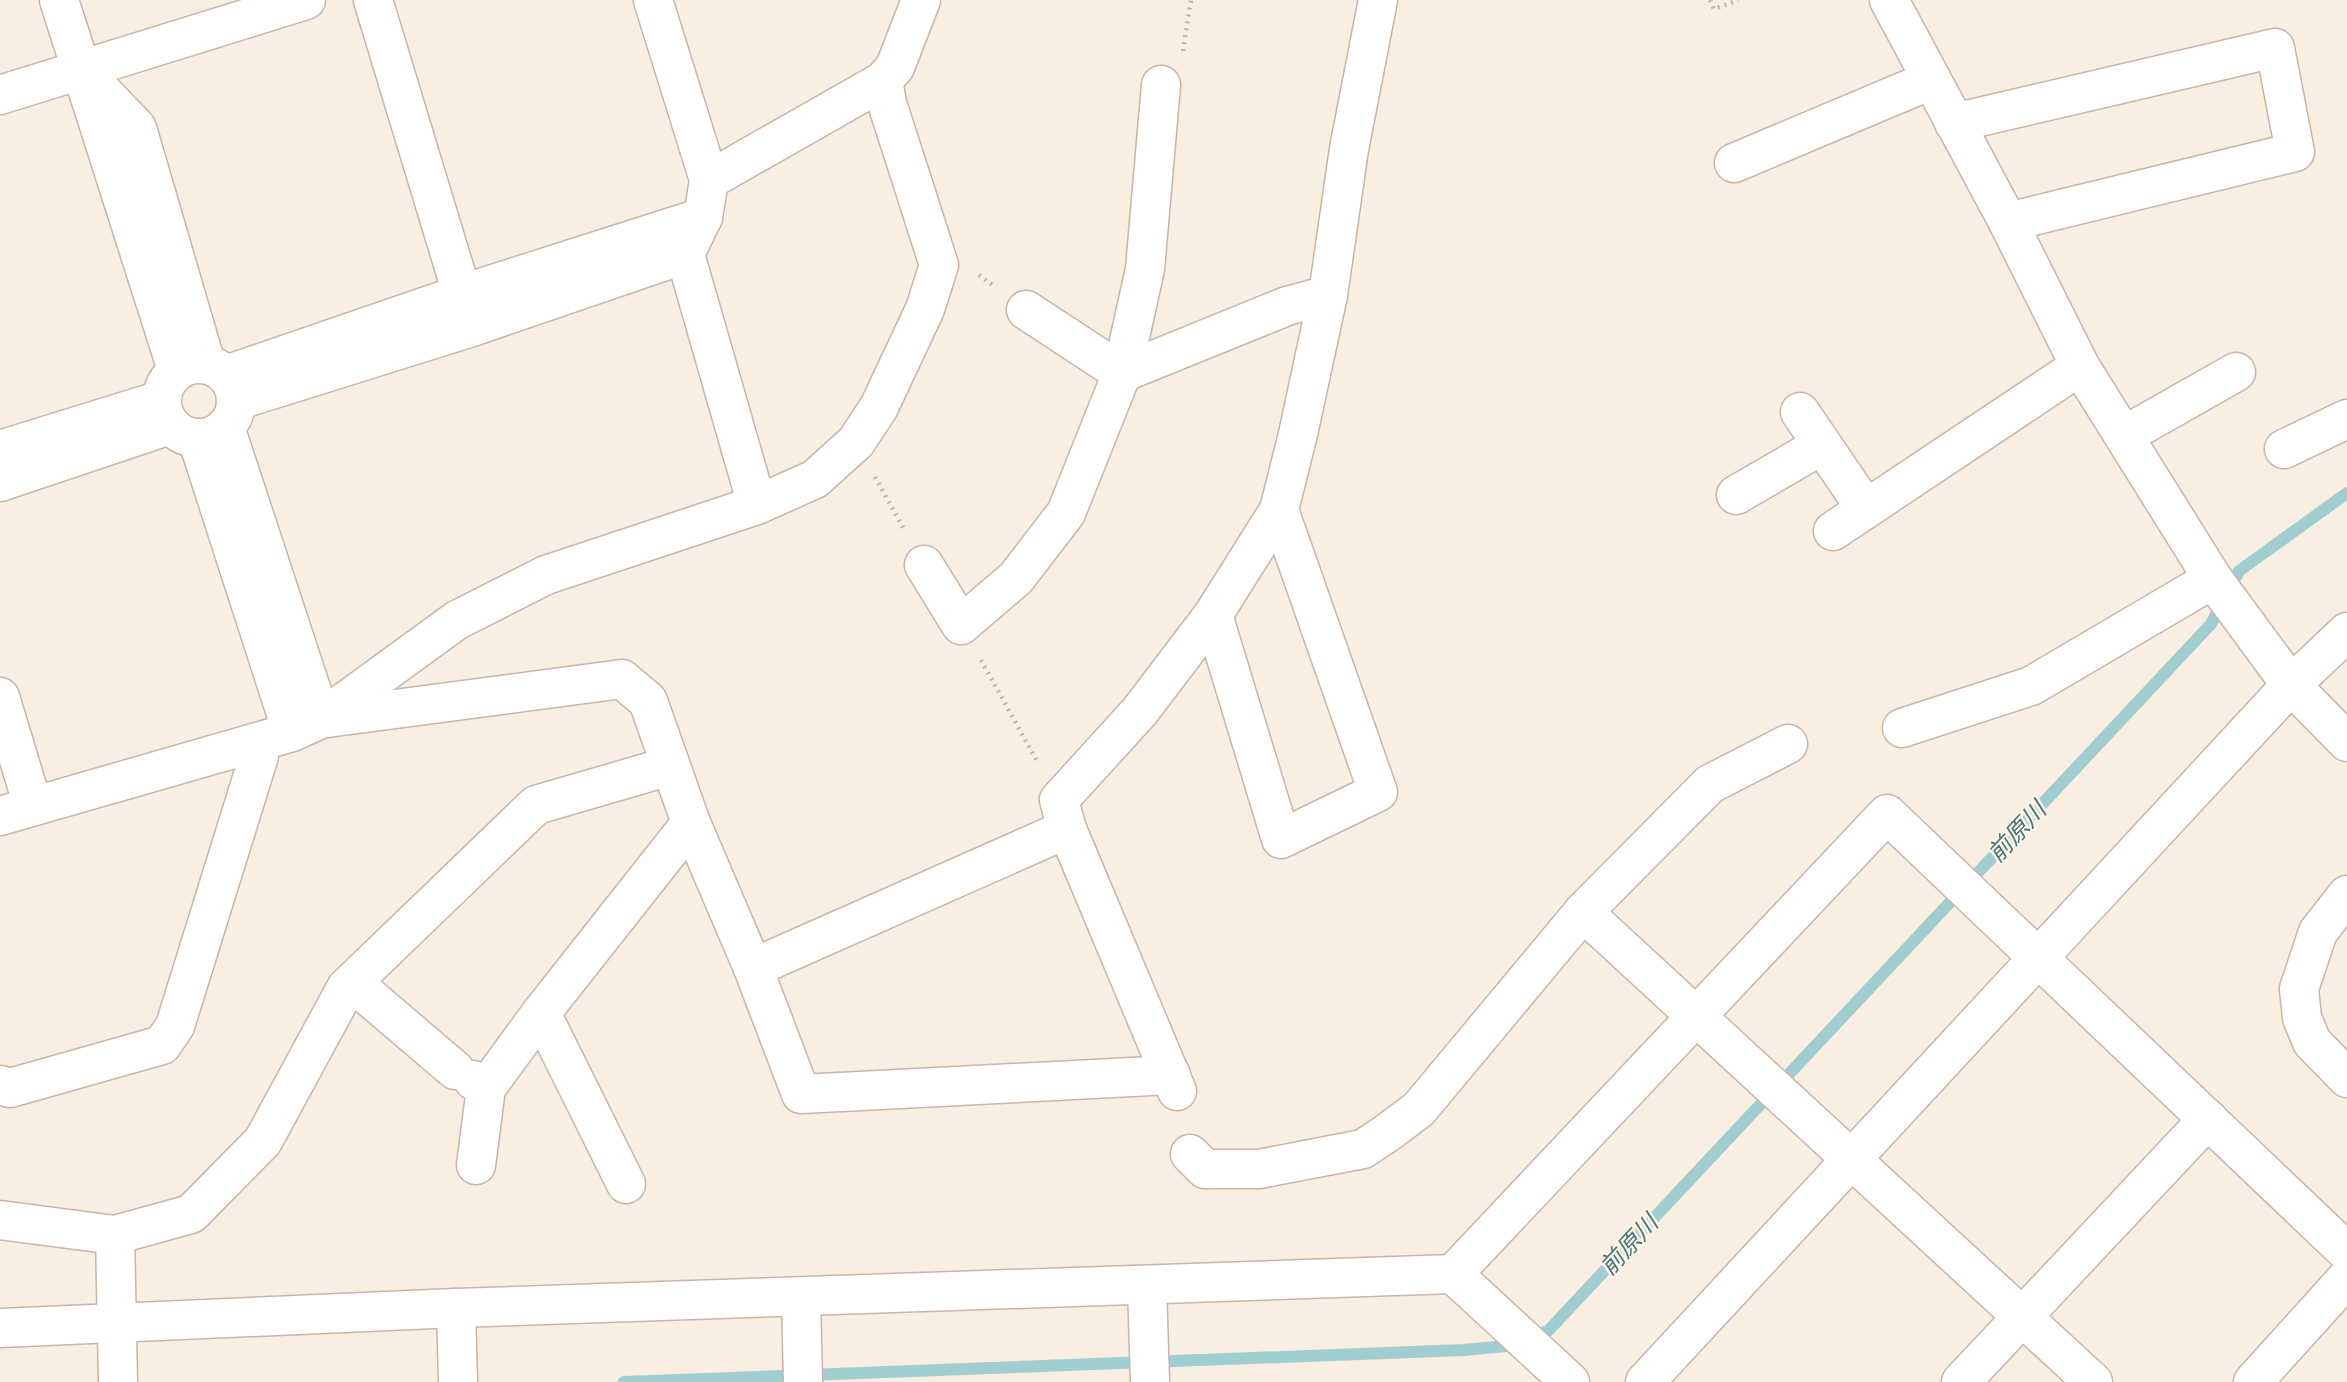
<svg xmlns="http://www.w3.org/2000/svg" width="2347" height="1382" viewBox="0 0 2347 1382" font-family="Manrope,'Noto Sans JP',sans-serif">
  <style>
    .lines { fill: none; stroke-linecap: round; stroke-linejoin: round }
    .stream { stroke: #a0ced0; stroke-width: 12 }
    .minor-casing { stroke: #c8b5aa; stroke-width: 41 }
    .path { stroke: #cfaea0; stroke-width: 4.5; stroke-dasharray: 2 5; stroke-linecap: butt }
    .minor { stroke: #fff; stroke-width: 38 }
    .labels { text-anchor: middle; stroke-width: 5; stroke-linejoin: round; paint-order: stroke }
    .water-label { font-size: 24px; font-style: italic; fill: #447578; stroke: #fdf2e7 }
  </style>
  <rect width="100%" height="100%" fill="#f9eee2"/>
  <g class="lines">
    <polyline class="stream" points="624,1382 1464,1350 1506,1346 1548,1331 2211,624 2239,571 2347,493"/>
    <defs>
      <g id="minor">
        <polyline points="59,0 177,370"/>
        <polyline points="373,0 470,320"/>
        <polyline points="653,0 709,180"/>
        <polyline points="1889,0 2008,222 2080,366 2213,579 2291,685 2347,742"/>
        <polyline points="87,76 137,128 206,364"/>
        <polyline points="0,95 306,0"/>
        <polyline points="1954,123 2275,48 2295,152 2008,222"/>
        <polyline points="1734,163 1931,80"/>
        <polyline points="1026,310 1122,373 1287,306 1328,295"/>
        <circle cx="199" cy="401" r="37"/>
        <polyline points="226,375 462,294 703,217"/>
        <polyline points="236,401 472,327 685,254"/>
        <polyline points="1800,412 1866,509"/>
        <polyline points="225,427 321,719"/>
        <polyline points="2125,435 2236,372"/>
        <polyline points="197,438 292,732"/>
        <polyline points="2284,449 2347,419"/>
        <polyline points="0,450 161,400"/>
        <polyline points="0,482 170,425"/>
        <polyline points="1736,495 1822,445"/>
        <polyline points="757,505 685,254 703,217 709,180 883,81 895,67 921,0"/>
        <polyline points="1833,531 2080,366"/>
        <polyline points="924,565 961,625 1016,578 1066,513 1122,373 1145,269 1161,85"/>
        <polyline points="1213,615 1281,839 1378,792 1279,510"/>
        <polyline points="0,697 33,806"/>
        <polyline points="327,718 622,679 648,701 691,823 753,968 1067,829"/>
        <polyline points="1902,728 2031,686 2213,579"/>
        <polyline points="0,816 292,732 321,719 457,620 546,575 757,505 815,479 856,442 879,407 925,309 939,265 887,103 883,81"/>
        <polyline points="2347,895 2318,932 2299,989 2302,1018 2312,1042 2347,1078"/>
        <polyline points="1583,912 2093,1382"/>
        <polyline points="753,968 801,1094 1171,1075"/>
        <polyline points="353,983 455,1070"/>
        <polyline points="541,1013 626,1184"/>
        <polyline points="473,1080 486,1088 541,1013 691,823"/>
        <polyline points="0,1085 10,1088 162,1045 175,1026 259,756 256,743"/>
        <polyline points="1177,1091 1067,829 1059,800 1140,711 1213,615 1279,510 1298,434 1328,295 1349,149 1378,0"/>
        <polyline points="1190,1154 1205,1169 1259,1169 1363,1149 1387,1133 1419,1109 1583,912 1710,784 1788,744"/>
        <polyline points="476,1165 486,1088"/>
        <polyline points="0,1220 115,1235 191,1214 263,1141 346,988 536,805 670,766"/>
        <polyline points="115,1235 118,1382"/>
        <polyline points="1453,1274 1570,1382"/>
        <polyline points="1147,1286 1150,1382"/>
        <polyline points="801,1297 803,1382"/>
        <polyline points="456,1308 458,1382"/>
        <polyline points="0,1328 456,1308 1453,1274 1887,814 2347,1252"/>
        <polyline points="1645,1382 2291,685 2347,632"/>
        <polyline points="1961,1382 2208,1119"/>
        <polyline points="2253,1382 2347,1278"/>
      </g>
    </defs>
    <use href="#minor" class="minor-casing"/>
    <g class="path">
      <polyline points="1710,0 1714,9 1738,0"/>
      <polyline points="1183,51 1191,0"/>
      <polyline points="979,275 994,286"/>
      <polyline points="875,477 905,531"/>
      <polyline points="981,660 1038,763"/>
    </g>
    <use href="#minor" class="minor"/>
  </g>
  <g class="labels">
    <g class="water-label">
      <text transform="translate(2017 832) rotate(-47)" y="8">前原川</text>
      <text transform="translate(1629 1245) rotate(-47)" y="8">前原川</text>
    </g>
  </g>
</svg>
